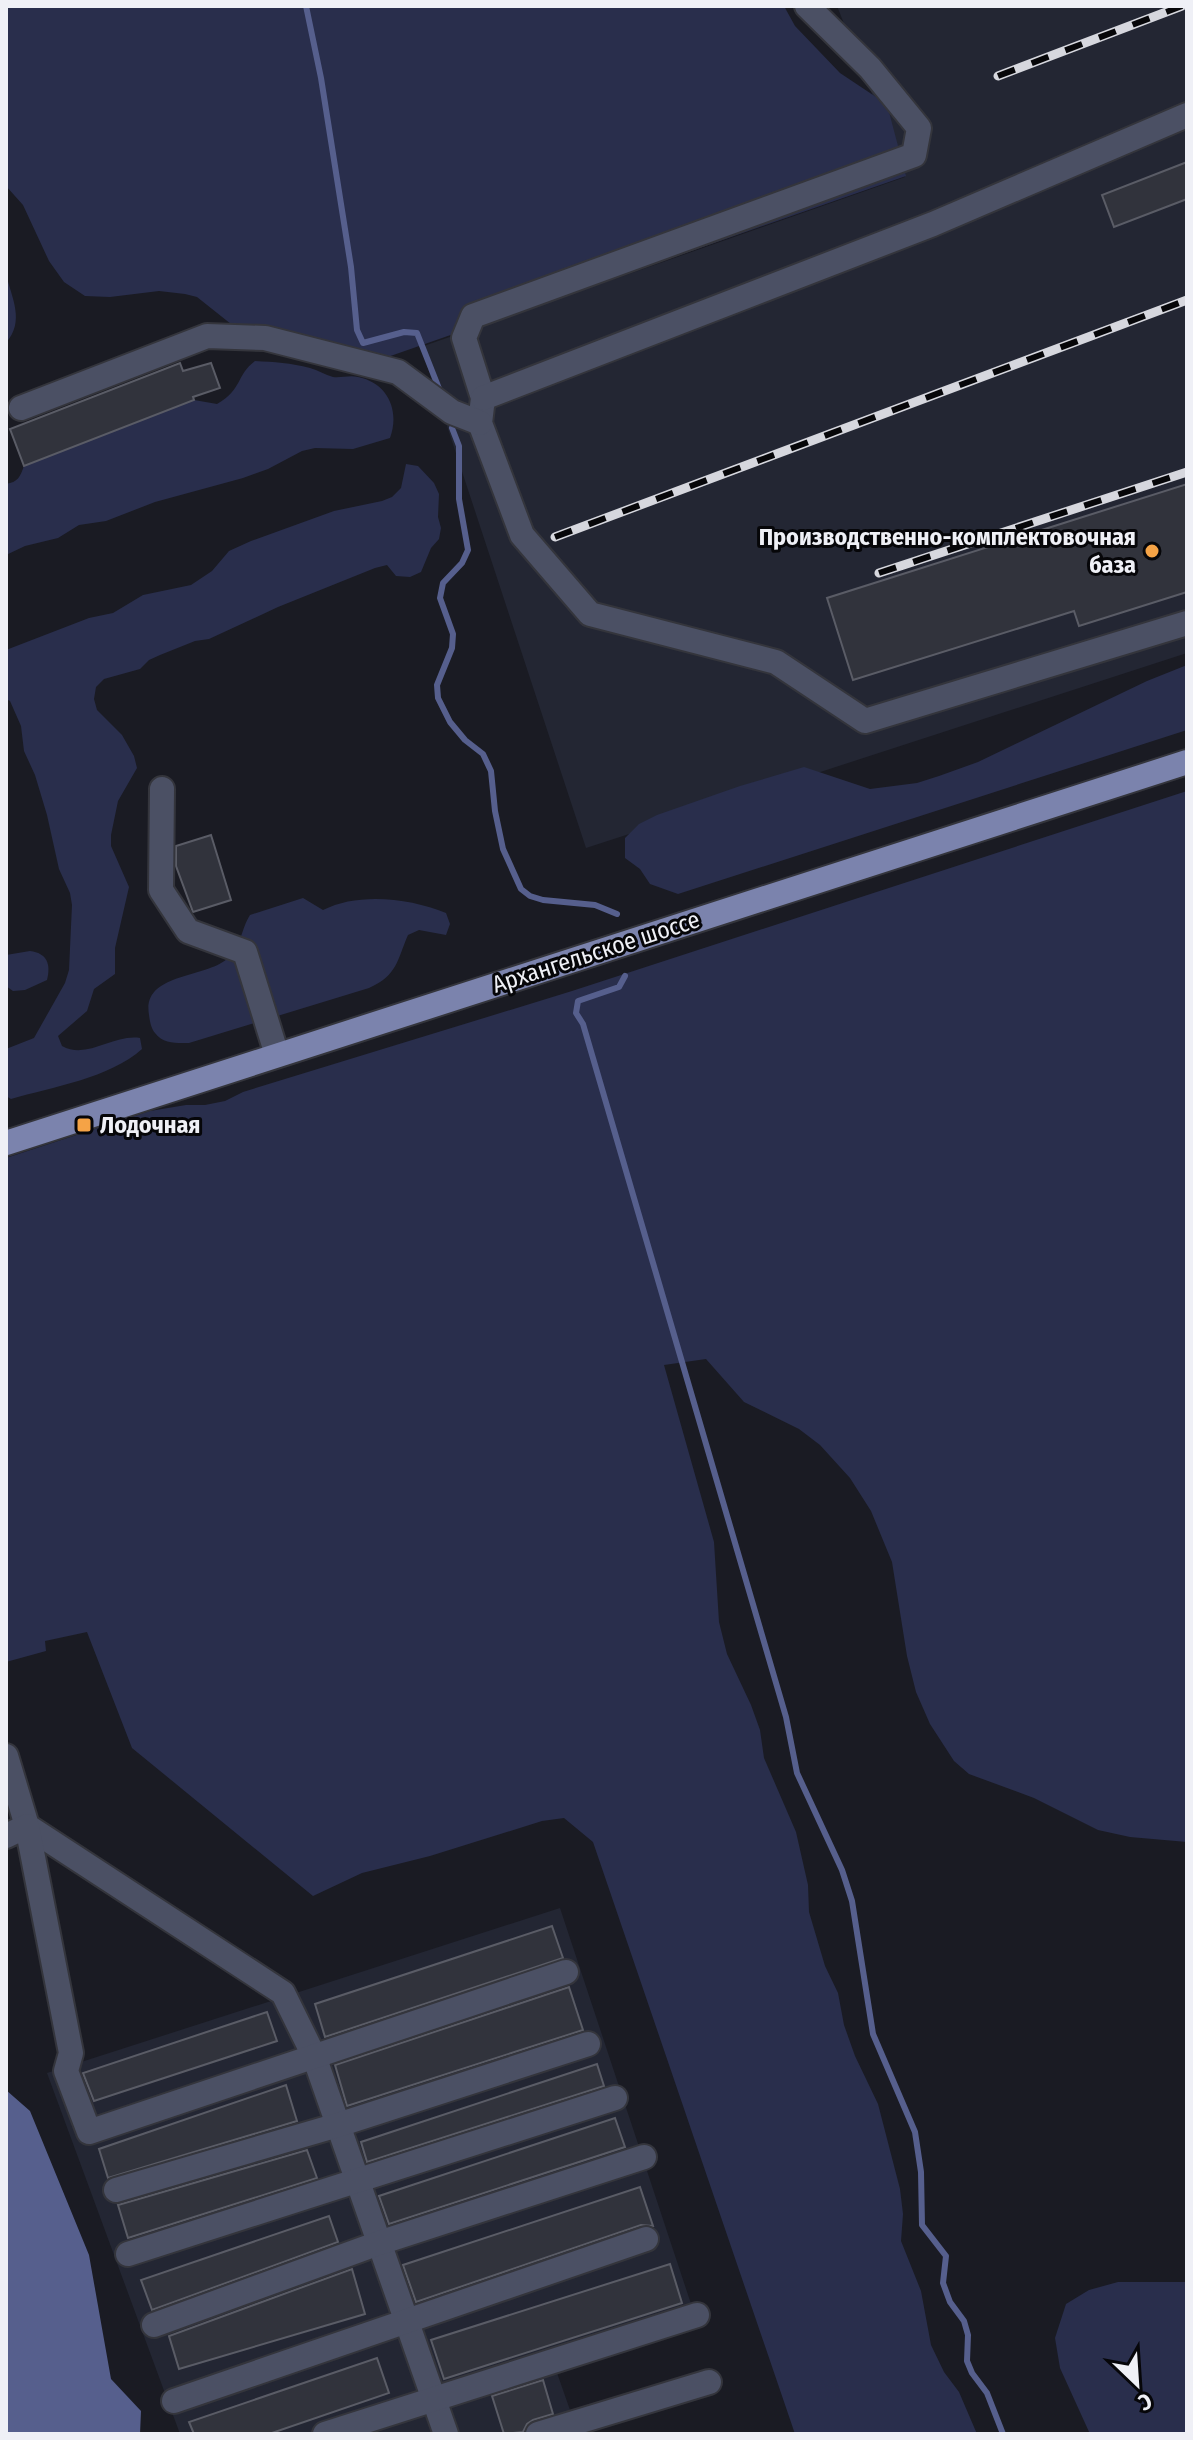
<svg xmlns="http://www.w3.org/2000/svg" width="1193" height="2440" viewBox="0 0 1193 2440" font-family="'Fira Sans Condensed',sans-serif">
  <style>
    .built { fill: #232633 }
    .green { fill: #292e4c }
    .water { fill: #565f8d }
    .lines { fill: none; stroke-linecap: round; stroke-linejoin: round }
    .stream { stroke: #565f8d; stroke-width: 6 }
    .building { fill: #31333c; stroke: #5a5c66; stroke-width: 2 }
    .minor-casing { stroke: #34353c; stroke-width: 28 }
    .major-casing { stroke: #34353c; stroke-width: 28 }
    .minor { stroke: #4b5064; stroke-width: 24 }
    .major { stroke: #7b83ad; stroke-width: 24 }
    .rail-casing { stroke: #d6d7de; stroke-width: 9 }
    .rail { stroke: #060609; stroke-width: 6; stroke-dasharray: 18; stroke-linecap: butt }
    .poi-dot { fill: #f5a346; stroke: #060609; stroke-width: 3 }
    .labels { text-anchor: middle; stroke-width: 6; stroke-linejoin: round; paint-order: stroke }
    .poi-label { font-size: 24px; font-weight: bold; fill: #eff0f6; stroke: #060609; text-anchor: end }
    .street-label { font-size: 24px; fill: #eff0f6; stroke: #060609 }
  </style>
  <rect width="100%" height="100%" fill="#1a1b23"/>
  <g class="built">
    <polygon points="837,6 1187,6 1187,653 586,848 421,347 905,177"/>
    <polygon points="560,1908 698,2325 556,2370 577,2430 565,2434 180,2434 47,2073"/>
  </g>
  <g class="green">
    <polygon points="6,6 784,6 795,26 840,73 876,97 889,112 906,176 359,367 236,328 197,297 185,294 159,291 110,297 85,296 64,282 49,261 23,205 6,186"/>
    <path d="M6,274C12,299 25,321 6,343Z"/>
    <path d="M255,361C274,362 291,363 310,368C318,370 325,375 333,377C341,378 350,375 358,377C388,383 400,411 390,438L353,449L315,448L302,451L268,469L243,478L155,502L106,521L79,525L58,538L25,546L6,555V484C18,482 20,477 24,466L194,400L217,404C243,389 236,375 255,361Z"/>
    <path d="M406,464L418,466L434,483L439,494L438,517L441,528L439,539L431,548L421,572L410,577L396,576L387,565L375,568L278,607L209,639L195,641L160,655L149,660L140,669L104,679L96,687L94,699L97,710L122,735L134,756L137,768L118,801L111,835V846L129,887L115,948V974L94,989L87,1011L58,1036L62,1046C87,1060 113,1034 140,1038L142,1049C110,1078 52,1087 11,1099L6,1096V1049L34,1038L65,983L69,970L72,905L70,893L59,869L47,815L35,775L24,751L21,726L10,701L6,699V650L89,618L113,613L143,595L191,585L212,571L229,551L251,541L334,511L382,501L392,497L401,488Z"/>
    <polygon points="1187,665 1187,730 678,894 650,884 640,869 625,858 625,838 639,824 657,815 740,786 804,767 870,789 917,783 939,776 978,762 1147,681"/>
    <polygon points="1187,791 1187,1842 1130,1837 1098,1830 1034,1798 969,1774 954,1761 930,1724 916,1692 907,1656 892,1562 871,1511 850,1478 820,1445 799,1429 744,1402 706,1359 664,1365 714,1542 719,1622 727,1654 751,1705 760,1730 764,1758 796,1832 808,1885 809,1912 825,1966 838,1993 844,2025 855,2056 878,2104 900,2189 903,2214 901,2241 921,2291 931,2345 944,2372 959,2392 977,2434 795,2434 593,1842 564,1818 542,1821 430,1856 362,1873 313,1896 132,1748 87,1632 45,1641 46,1651 6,1662 6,1158 150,1111 186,1105 205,1105 225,1101 243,1092 572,991"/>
    <path d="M303,898L323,910C358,892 410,898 446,913L450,924L446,935L419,930L408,935C397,960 398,975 369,988L189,1043C176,1043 163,1044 155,1033C151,1028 150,1022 149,1015C142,973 203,979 227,959C241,948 241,929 250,915Z"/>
    <path d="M30,951C47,953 51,964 47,980L25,990L13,991L6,986V955Z"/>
    <polygon points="1118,2282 1187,2282 1187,2434 1090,2434 1060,2368 1055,2338 1066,2304 1089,2290"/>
  </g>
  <polygon class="water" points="6,2090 30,2111 89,2255 111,2379 141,2411 140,2434 6,2434"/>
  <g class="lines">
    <g class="stream">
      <polyline points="306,6 321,78 351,267 357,330 363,343 404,332 417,333 440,391"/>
      <polyline points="452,428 459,446 459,499 468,550 462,563 443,583 440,598 453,634 452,648 437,685 438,698 450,722 465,740 483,754 491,771 495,811 503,849 521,889 530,896 543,900 595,905 617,914"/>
      <polyline points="625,976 619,987 578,1001 576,1013 583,1024 786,1717 797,1773 842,1870 852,1901 873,2034 915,2132 921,2172 922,2225 946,2256 943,2283 950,2302 964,2321 968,2335 967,2361 972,2373 987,2393 1003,2434"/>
    </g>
  </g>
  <g class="building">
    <polygon points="1187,162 1187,199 1114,227 1102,195"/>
    <polygon points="180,363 183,371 211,363 220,388 193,397 194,400 24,466 10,429"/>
    <polygon points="1187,484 1187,592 1079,626 1074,611 853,680 827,598"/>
    <polygon points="211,835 231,900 193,912 176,866 176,846"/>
    <polygon points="552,1926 563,1958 325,2037 315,2004"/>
    <polygon points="569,1987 583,2030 347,2106 335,2065"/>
    <polygon points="267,2012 277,2041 94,2101 83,2073"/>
    <polygon points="597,2064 604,2086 367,2162 361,2142"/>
    <polygon points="286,2085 297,2121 108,2178 99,2149"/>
    <polygon points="615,2118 625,2147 389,2224 379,2196"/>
    <polygon points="307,2150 317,2178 128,2238 118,2205"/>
    <polygon points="640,2187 653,2226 641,2225 416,2302 403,2265"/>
    <polygon points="329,2216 338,2242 152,2310 141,2280"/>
    <polygon points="670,2264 682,2303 444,2379 431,2340"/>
    <polygon points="352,2269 365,2314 179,2369 169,2336"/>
    <polygon points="377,2358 389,2393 269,2434 194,2434 189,2422"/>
    <polygon points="543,2380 553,2414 533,2420 527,2424 523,2432 504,2434 492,2396"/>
  </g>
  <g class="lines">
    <defs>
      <g id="minor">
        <polyline points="807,6 870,68 919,128 914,155 473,316 464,338 483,398 480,423 522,535 590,614 776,662 865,721 1187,623"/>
        <polyline points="483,398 933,224 1187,115"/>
        <polyline points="21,408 207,336 265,338 398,372 452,412 480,423"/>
        <polyline points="162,789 161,890 188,931 245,952 277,1055"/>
        <polyline points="6,1756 27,1826 283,1993 314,2056 446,2434"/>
        <polyline points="6,1836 27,1826 71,2053 66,2071 89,2132 566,1972"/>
        <polyline points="116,2190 338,2125 588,2044"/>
        <polyline points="128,2254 615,2098"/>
        <polyline points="154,2325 379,2243 644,2157"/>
        <polyline points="174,2401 646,2239"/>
        <polyline points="325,2434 697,2315"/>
        <polyline points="538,2434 709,2382"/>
      </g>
      <polyline id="major" points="6,1143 1187,762"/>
    </defs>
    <use href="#minor" class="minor-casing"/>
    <use href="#major" class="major-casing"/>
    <use href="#minor" class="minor"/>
    <use href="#major" class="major"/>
    <defs>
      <g id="rail">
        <polyline points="998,76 1182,6"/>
        <polyline points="555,537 1187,300"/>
        <polyline points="879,573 1187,472"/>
      </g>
    </defs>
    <use href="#rail" class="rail-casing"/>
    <use href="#rail" class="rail"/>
  </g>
  <g class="poi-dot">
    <circle cx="1152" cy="551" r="8"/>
    <rect x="76" y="1117" width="16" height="16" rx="4"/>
  </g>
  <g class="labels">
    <g class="poi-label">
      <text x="1136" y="545">Производственно-комплектовочная<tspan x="1136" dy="28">база</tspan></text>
      <text x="100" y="1133" text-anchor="start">Лодочная</text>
    </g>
    <g class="street-label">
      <text transform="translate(596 952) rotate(-18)" y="8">Архангельское шоссе</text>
    </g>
  </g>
  <rect width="1193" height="2440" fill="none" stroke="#eff0f6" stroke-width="16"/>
  <g transform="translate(1137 2384) rotate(155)" stroke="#060609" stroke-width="6" paint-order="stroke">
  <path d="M0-6L14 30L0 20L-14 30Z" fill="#eff0f6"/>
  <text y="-12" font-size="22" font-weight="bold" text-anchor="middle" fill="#eff0f6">С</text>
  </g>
</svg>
